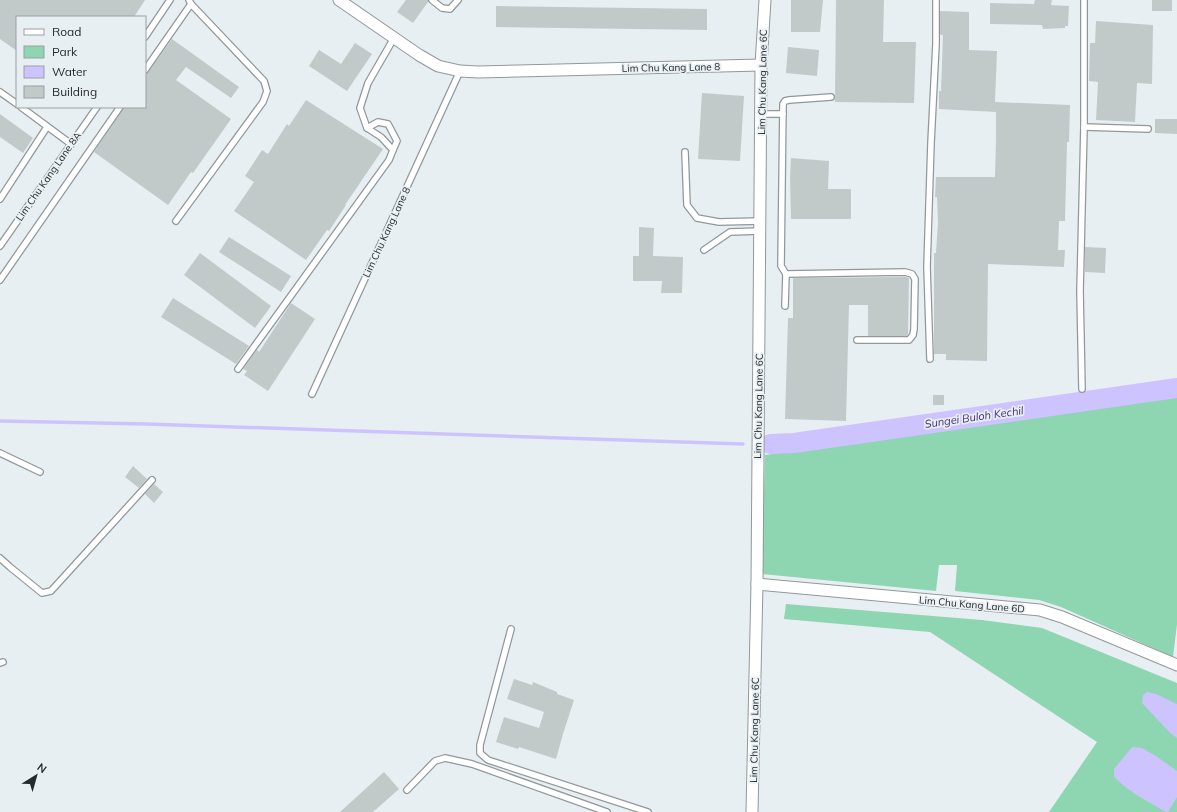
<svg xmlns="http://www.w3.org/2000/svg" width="1177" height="812" viewBox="0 0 1177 812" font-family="Mulish,sans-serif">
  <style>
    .green { fill: #8ed5b1 }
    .water { fill: #cdc3ff }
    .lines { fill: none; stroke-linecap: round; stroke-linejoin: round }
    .stream { stroke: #cdc3ff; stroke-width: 3.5 }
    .river { stroke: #cdc3ff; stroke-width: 20 }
    .building { fill: #c1cac9 }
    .lane-casing { stroke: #91989b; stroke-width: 8 }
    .street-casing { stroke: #91989b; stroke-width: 13 }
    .lane { stroke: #fff; stroke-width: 5.5 }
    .street { stroke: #fff; stroke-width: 11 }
    .labels { text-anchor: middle; stroke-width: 3.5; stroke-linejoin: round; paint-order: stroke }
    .street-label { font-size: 10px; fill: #272a2b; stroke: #e8eff3 }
    .water-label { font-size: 11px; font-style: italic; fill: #452c7f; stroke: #e8eff3 }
  </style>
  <rect width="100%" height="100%" fill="#e8eff3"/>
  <g class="green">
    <polygon points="1177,397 1177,624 1173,657 1061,607 1039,600 955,591 957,565 939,565 936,591 762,574 765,455"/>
    <polygon points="786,604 982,620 1042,628 1177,683 1177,812 1049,812 1097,742 930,632 784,619"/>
  </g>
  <g class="water">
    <polygon points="1147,692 1156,694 1177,704 1177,738 1170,733 1142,703 1143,695"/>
    <path d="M1132,747L1142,748L1156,756L1177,771V797L1168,812H1166C1147,801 1129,792 1114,777V769Z"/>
  </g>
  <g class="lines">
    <polyline class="stream" points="0,421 146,424 743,444"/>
    <polyline class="river" points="770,444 794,443 1177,388"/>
  </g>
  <g class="building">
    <polygon points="0,0 145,0 134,17 17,17 17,51 0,39"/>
    <polygon points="406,0 428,0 428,2 413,23 397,12"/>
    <polygon points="791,0 823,0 820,32 791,32"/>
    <polygon points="836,0 884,0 883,42 916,42 914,103 835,102"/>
    <polygon points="1035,0 1052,0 1051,5 1069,6 1068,26 1065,26 1065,28 1043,29 1042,25 990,24 990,3 1034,4"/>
    <rect x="1152" y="0" width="20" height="11"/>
    <polygon points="496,6 707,9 707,30 496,27"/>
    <polygon points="940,11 969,12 969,50 997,51 995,102 1070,105 1069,142 1067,142 1065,221 1059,221 1058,250 1065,250 1064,267 988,264 987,361 946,360 946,354 934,354 934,253 936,253 938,223 937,197 935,197 936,177 995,177 996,139 996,112 939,109 939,91 941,91 943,35 940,35"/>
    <polygon points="1096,21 1153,25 1152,84 1137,83 1135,122 1096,120 1098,82 1089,81 1090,43 1095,43"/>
    <polygon points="172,39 239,87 231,98 186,67 176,80 231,119 193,173 191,172 168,205 94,152 124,107 145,107 145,75 148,72"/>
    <polygon points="355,43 372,54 347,91 309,66 319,50 341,64"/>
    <polygon points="788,47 819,50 817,76 786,73"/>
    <polygon points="702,93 744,96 740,161 698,159"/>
    <polygon points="306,100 383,149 345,205 346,205 329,231 327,230 306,260 234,211 254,182 245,176 262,150 268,154 287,124 289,126"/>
    <polygon points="0,114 33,138 23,153 0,137"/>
    <polygon points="1155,119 1177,119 1177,134 1155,133"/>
    <polygon points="791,158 829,161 828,189 851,189 851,219 791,219 790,179"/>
    <polygon points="639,227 654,228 653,256 683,257 682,293 661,293 662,281 633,281 633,256 639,256"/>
    <polygon points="229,237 291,276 281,292 219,252"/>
    <polygon points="1085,247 1106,248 1105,273 1085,272"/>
    <polygon points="200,253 271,306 255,328 184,275"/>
    <polygon points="906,277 909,278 908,334 907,336 868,336 868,305 849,305 846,421 785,419 788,318 793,318 793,278"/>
    <polygon points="173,298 249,346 236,364 161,317"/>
    <polygon points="291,303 315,319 268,391 244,375 247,371 243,369 257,350 259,352"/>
    <rect x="933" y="395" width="11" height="10"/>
    <polygon points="133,466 147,479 139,488 125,477"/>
    <polygon points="154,484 163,492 154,503 145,494"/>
    <polygon points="514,679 532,685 533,682 557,692 557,694 574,700 563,734 556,759 519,747 518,749 496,742 504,717 539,728 544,712 507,699"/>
    <polygon points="384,772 399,789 373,812 340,812"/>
  </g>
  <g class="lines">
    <defs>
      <g id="lane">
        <polyline points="432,0 442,8 450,9 458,0"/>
        <polyline points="145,37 170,0"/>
        <polyline points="145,70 191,4"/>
        <polyline points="0,92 17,104"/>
        <polyline points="21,107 71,144"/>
        <polyline points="761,114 783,114"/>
        <polyline points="1084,127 1148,129"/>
        <polyline points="367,128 378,122 388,124 397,141 393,150"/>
        <polyline points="685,152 687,205 697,218 719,222 760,221"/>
        <polyline points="0,199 47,127"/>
        <polyline points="176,221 263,102 267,91 264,81 191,4 189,0"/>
        <polyline points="0,246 97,107"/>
        <polyline points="704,250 730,232 760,231"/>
        <polyline points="786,274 905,272 912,274 915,279 914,329 913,335 909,340 857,340"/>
        <polyline points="0,280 120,107"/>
        <polyline points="785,306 786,274 781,266 783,104 785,101 789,100 831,97"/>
        <polyline points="930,359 927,267 931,143 936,44 936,0"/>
        <polyline points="238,369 389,160 393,150 381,137 367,128 360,108 368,83 394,38"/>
        <polyline points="1082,389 1080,291 1084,127 1084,0"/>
        <polyline points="312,394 460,71"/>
        <polyline points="0,453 40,472"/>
        <polyline points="0,558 10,567 42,593 51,591 152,480"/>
        <polyline points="511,629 480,745 480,753 488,760 648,812"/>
        <polyline points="0,663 3,662"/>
        <polyline points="407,790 435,761 445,758 472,764 607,812"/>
      </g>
      <g id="street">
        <polyline points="339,0 419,55 438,66 460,71 478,72 761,65"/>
        <polyline points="757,584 1040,610 1062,617 1177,665"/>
        <polyline points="752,812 757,584 761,65 765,0"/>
      </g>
    </defs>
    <use href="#lane" class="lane-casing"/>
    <use href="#street" class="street-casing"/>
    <use href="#lane" class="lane"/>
    <use href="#street" class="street"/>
  </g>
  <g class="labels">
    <g class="street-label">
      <text transform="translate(671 67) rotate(-1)" y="4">Lim Chu Kang Lane 8</text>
      <text transform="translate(762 82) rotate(-89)" y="4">Lim Chu Kang Lane 6C</text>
      <text transform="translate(48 176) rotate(-55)" y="4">Lim Chu Kang Lane 8A</text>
      <text transform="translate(386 232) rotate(-65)" y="4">Lim Chu Kang Lane 8</text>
      <text transform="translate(758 406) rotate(-89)" y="4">Lim Chu Kang Lane 6C</text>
      <text transform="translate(972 604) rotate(5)" y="4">Lim Chu Kang Lane 6D</text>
      <text transform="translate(754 730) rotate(-89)" y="4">Lim Chu Kang Lane 6C</text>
    </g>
    <g class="water-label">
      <text transform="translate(974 417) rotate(-8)" y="4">Sungei Buloh Kechil</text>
    </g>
  </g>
  <rect x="16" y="16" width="130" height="92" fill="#e8eff3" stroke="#9ba0a3"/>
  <rect x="24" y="29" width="20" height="6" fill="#ffffff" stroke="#9ba0a3"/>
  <text x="52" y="36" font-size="12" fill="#272a2b">Road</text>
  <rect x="24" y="46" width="20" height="12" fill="#8ed5b1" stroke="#9ba0a3"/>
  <text x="52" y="56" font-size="12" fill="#272a2b">Park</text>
  <rect x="24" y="66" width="20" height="12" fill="#cdc3ff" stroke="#9ba0a3"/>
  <text x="52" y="76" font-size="12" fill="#272a2b">Water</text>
  <rect x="24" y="86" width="20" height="12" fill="#c1cac9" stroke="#9ba0a3"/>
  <text x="52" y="96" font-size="12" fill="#272a2b">Building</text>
  <g transform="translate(36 776) rotate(37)" stroke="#e8eff3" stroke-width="3" paint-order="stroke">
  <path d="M0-3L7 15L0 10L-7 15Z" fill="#272a2b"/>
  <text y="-6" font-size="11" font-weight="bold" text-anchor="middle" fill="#272a2b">N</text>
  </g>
</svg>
